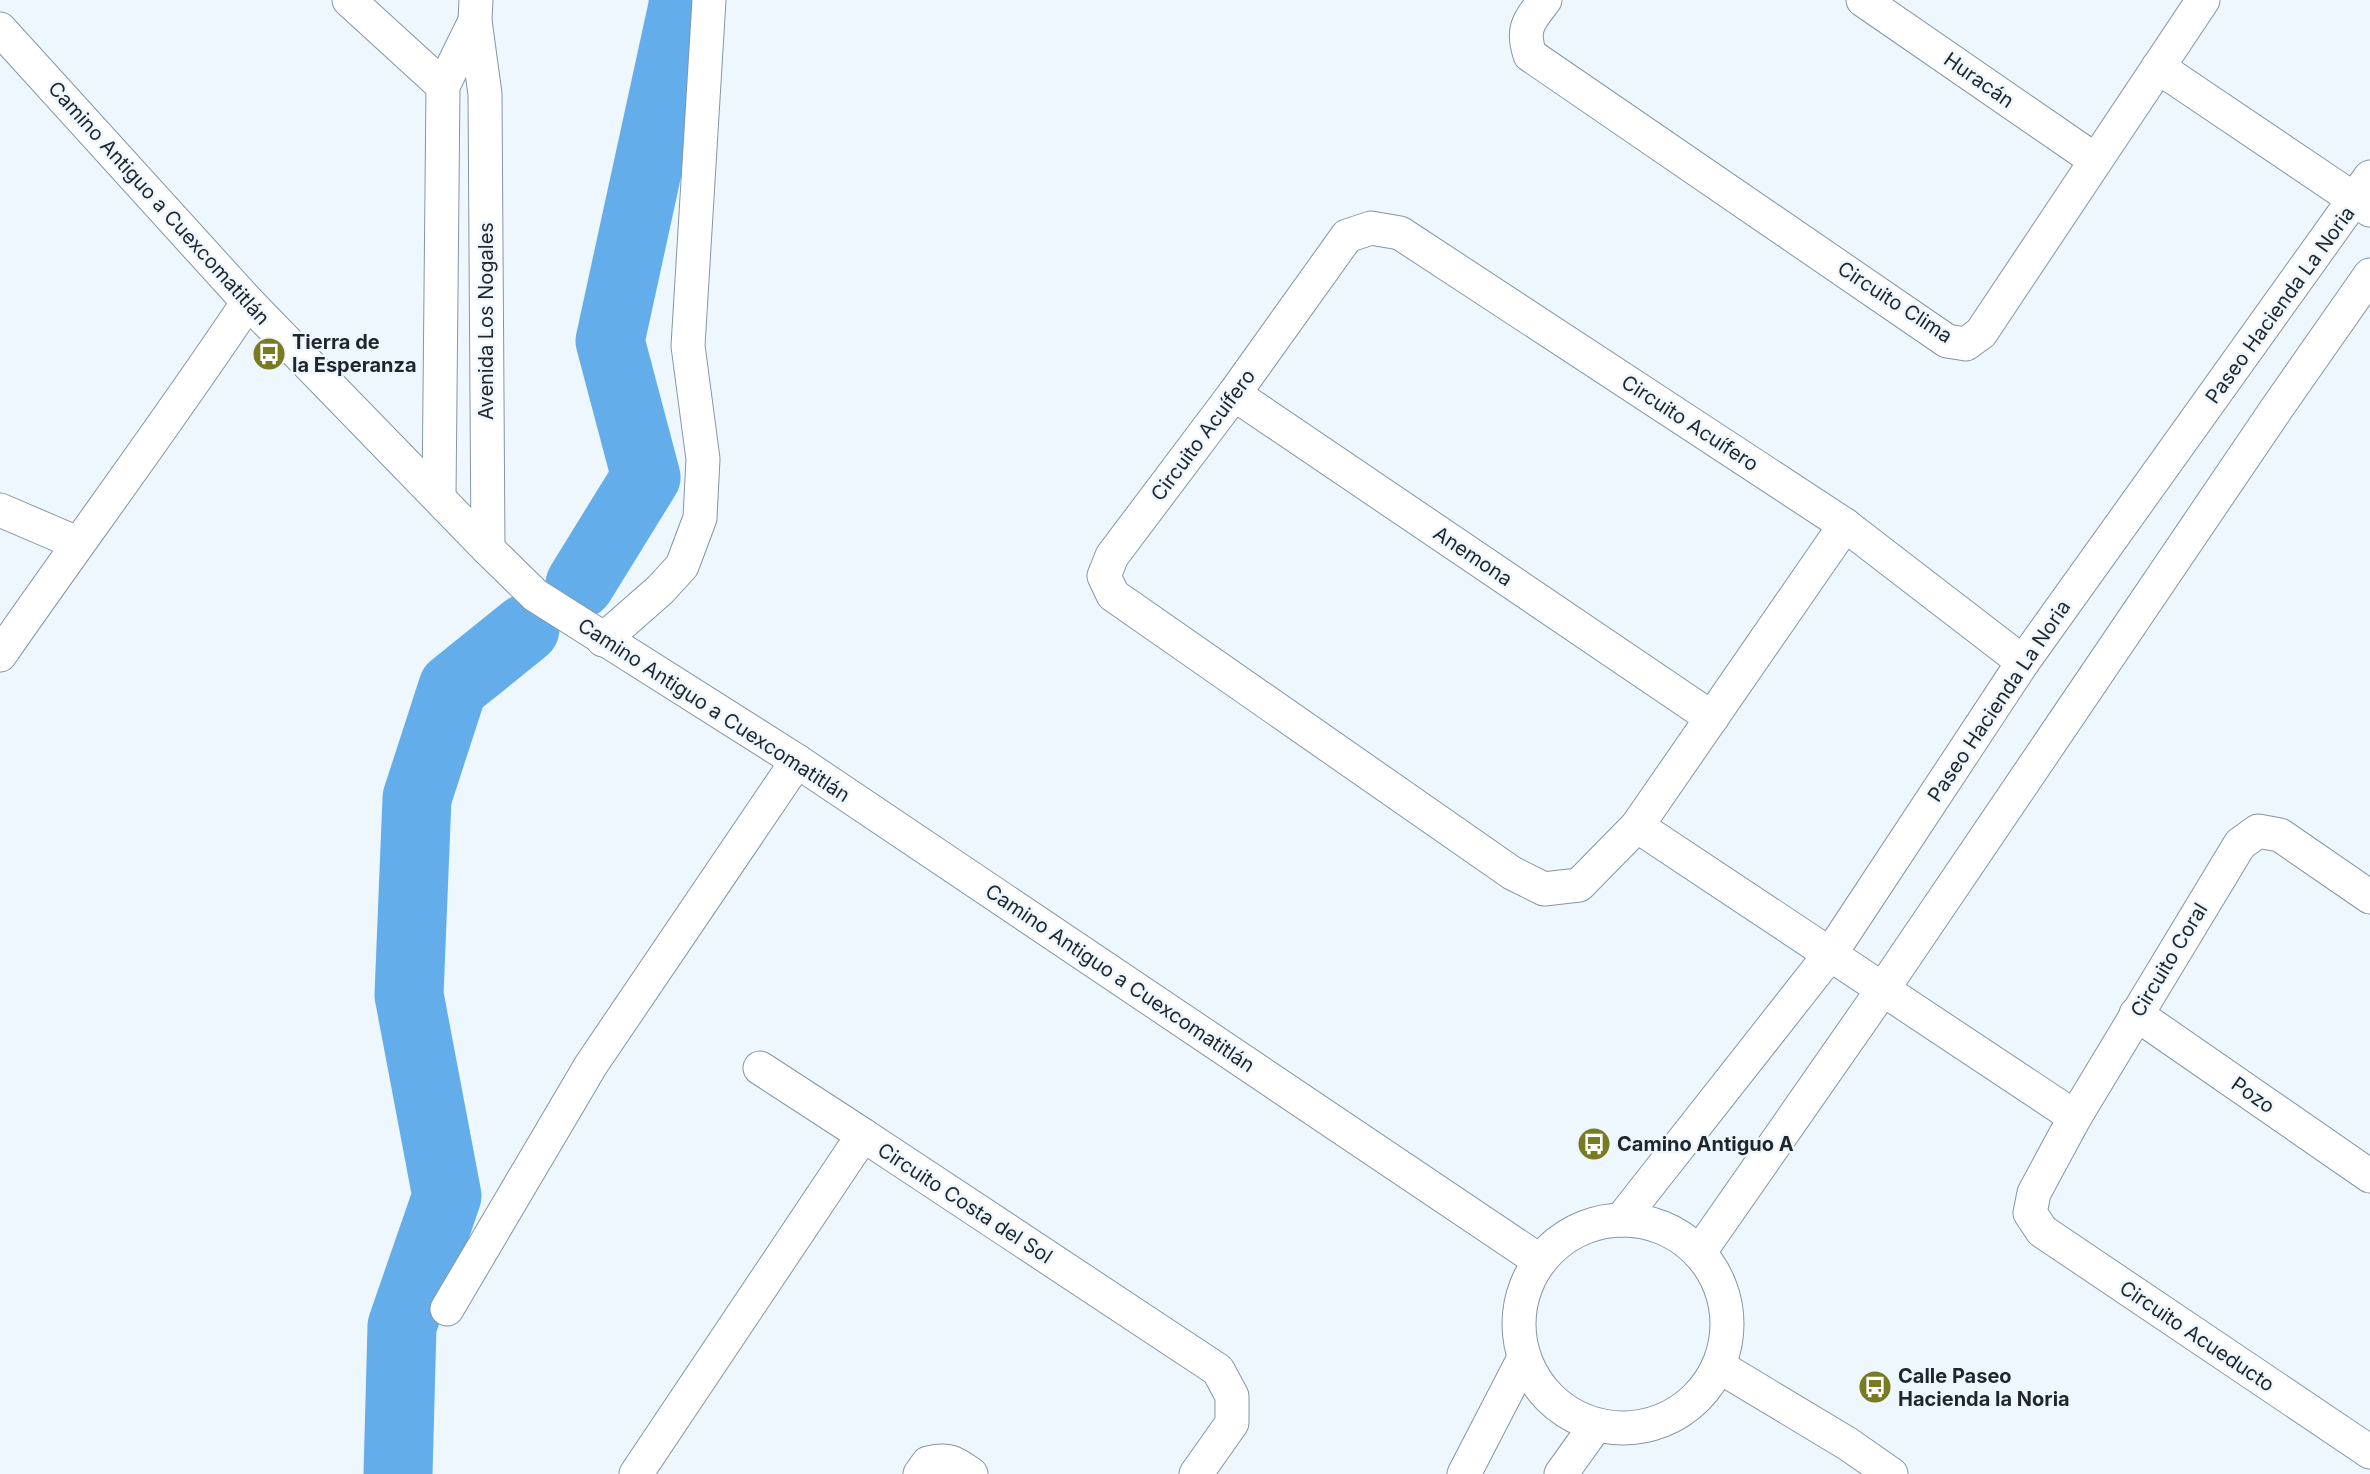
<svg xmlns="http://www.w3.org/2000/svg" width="2370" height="1474" viewBox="0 0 2370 1474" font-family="Inter,sans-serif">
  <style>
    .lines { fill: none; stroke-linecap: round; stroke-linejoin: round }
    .river { stroke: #62adea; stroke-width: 69 }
    .minor-casing { stroke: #8496a6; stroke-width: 35 }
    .tertiary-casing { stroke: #8496a6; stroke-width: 35 }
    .minor { stroke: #fff; stroke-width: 33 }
    .tertiary { stroke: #fff; stroke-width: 33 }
    .labels { text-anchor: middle; stroke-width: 5; stroke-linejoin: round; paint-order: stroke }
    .street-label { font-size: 20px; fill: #1f262c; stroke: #eff7fe }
    .poi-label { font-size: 20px; font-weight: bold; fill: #1f262c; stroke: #eff7fe; text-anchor: start }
  </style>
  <rect width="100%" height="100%" fill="#eff7fe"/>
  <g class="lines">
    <g class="river">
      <polyline points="580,584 646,477 610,341 683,6 683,0"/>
      <polyline points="398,1474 402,1326 447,1196 409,995 417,798 453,687 525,629"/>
    </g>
    <defs>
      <g id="minor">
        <polyline points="349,0 443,86"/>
        <polyline points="476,0 475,21 485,94 488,549"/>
        <path d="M1545,0C1529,21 1521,28 1530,55L1947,341L1966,344L1981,333L2203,0"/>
        <polyline points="1863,0 2095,160"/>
        <polyline points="2158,67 2370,210"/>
        <polyline points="1234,394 1712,718"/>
        <polyline points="439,497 443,86 475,21"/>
        <polyline points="0,510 77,543"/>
        <polyline points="603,640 660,590 682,566 700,518 703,459 688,346 709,0"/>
        <path d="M0,655C82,537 168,422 248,302"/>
        <polyline points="2023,662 1845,525 1400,233 1371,228 1347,236 1234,394 1112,556 1104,576 1113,595 1512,873 1544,889 1579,885 1637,826 2075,1117"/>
        <polyline points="1637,826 1845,525"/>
        <polyline points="2370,897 2280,835 2258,831 2240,844 2075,1117 2034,1193 2030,1213 2042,1231 2370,1452"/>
        <polyline points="2136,1014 2370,1176"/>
        <polyline points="760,1068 863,1135"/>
        <polyline points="447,1309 591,1065 797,761"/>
        <polyline points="636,1474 863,1135 1218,1370 1232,1396 1232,1423 1196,1474"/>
        <path d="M920,1474L928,1463C949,1458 954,1462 971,1474"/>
      </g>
      <g id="tertiary">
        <polyline points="0,29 248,302 488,549 535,595 797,761 1540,1261"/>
        <polyline points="1621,1220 1831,953 2023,662 2370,177"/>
        <circle cx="1623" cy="1324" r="104"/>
        <polyline points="1699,1253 1883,989 2277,408 2370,275"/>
        <polyline points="1720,1367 1848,1444 1891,1474"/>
        <polyline points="1464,1474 1524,1358"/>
        <polyline points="1561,1474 1596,1425"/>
      </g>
    </defs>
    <use href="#minor" class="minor-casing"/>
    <use href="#tertiary" class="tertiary-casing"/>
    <use href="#minor" class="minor"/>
    <use href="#tertiary" class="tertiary"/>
  </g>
  <defs>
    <symbol id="bus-disc" viewBox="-11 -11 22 22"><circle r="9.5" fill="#797b23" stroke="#eff7fe"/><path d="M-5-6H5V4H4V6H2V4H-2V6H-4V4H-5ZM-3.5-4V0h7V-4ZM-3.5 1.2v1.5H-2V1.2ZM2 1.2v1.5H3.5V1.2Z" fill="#fff"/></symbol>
  </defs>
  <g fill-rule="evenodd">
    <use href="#bus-disc" x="250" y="335" width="38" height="38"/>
    <use href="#bus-disc" x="1575" y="1125" width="38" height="38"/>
    <use href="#bus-disc" x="1856" y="1368" width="38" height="38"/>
  </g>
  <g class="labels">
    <g class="street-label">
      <text transform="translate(1979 80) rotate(35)" y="7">Huracán</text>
      <text transform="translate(159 203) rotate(48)" y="7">Camino Antiguo a Cuexcomatitlán</text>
      <text transform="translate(1895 302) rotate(33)" y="7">Circuito Clima</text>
      <text transform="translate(2280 305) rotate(-54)" y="7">Paseo Hacienda La Noria</text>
      <text transform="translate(486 321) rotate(-90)" y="7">Avenida Los Nogales</text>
      <text transform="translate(1690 423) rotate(33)" y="7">Circuito Acuífero</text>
      <text transform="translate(1203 435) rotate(-53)" y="7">Circuito Acuífero</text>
      <text transform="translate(1473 556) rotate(34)" y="7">Anemona</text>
      <text transform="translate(1999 701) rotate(-56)" y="7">Paseo Hacienda La Noria</text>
      <text transform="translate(714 710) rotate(33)" y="7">Camino Antiguo a Cuexcomatitlán</text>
      <text transform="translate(2169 960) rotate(-59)" y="7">Circuito Coral</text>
      <text transform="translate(1120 978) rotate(34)" y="7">Camino Antiguo a Cuexcomatitlán</text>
      <text transform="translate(2253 1095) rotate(35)" y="7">Pozo</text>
      <text transform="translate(965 1203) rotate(33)" y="7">Circuito Costa del Sol</text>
      <text transform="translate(2197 1336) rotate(34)" y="7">Circuito Acueducto</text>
    </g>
    <g class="poi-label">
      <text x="292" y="349">Tierra de<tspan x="292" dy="23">la Esperanza</tspan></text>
      <text x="1617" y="1151">Camino Antiguo A</text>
      <text x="1898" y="1383">Calle Paseo<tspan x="1898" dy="23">Hacienda la Noria</tspan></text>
    </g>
  </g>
</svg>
